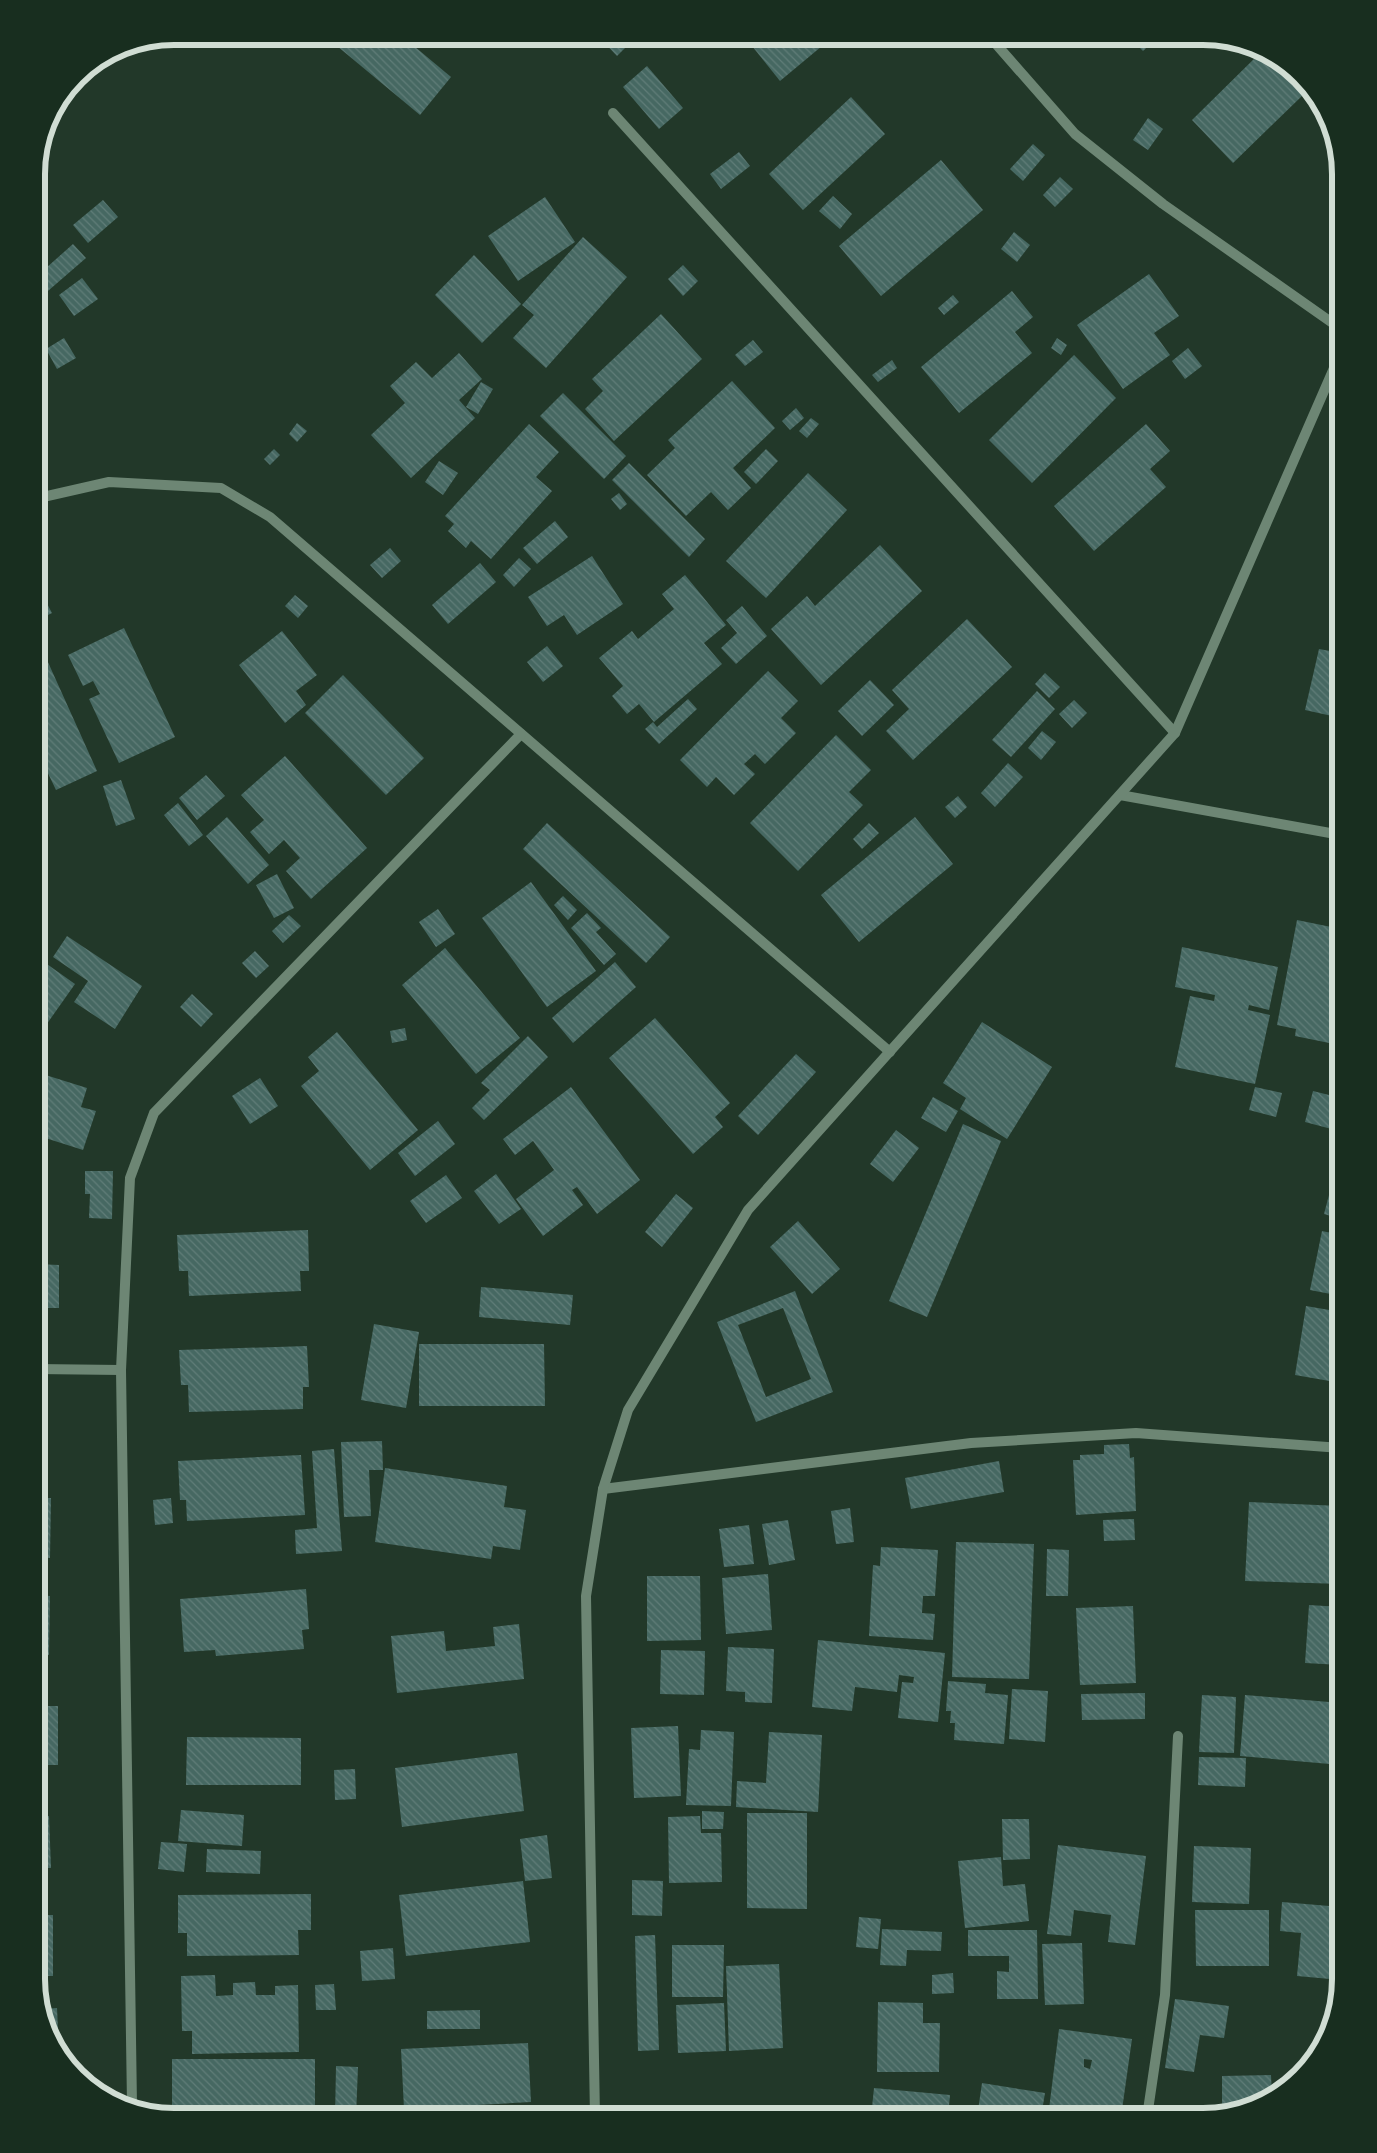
<svg xmlns="http://www.w3.org/2000/svg" width="1377" height="2153" viewBox="0 0 1377 2153" font-family="Inter,sans-serif">
  <style>
    .building { fill: url(#building-back-hatch); fill-rule: evenodd }
    .lines { fill: none; stroke-linecap: round; stroke-linejoin: round }
    .street { stroke: #6d8674; stroke-width: 10 }
    .rim { fill: none; stroke: #d0ddd3; stroke-width: 6 }
  </style>
  <defs>
    <pattern id="building-back-hatch" width="6" height="6" patternUnits="userSpaceOnUse" patternTransform="scale(1.25)"><rect width="6" height="6" fill="#466862"/><path d="M-1 5l2 2M0 0l6 6M5-1l2 2" fill="none" stroke="#607d78"/></pattern>
  </defs>
  <rect width="100%" height="100%" fill="#223829"/>
  <g class="building">
    <polygon points="325,36 402,36 451,77 420,115"/>
    <polygon points="598,36 637,36 617,56"/>
    <polygon points="744,36 834,36 780,81"/>
    <polygon points="1129,37 1158,37 1143,51"/>
    <polygon points="1260,53 1279,59 1296,78 1291,82 1303,95 1233,163 1192,120"/>
    <polygon points="647,66 683,108 659,129 623,87"/>
    <polygon points="851,97 885,134 803,210 769,174"/>
    <polygon points="1148,118 1163,129 1148,150 1133,140"/>
    <polygon points="1033,144 1045,155 1023,181 1010,169"/>
    <polygon points="739,152 750,166 721,189 710,174"/>
    <polygon points="941,160 983,210 881,296 839,246"/>
    <polygon points="1060,177 1073,189 1055,207 1043,195"/>
    <polygon points="833,196 852,214 840,229 819,211"/>
    <polygon points="545,197 575,242 518,281 488,236"/>
    <polygon points="103,200 118,217 88,243 73,225"/>
    <polygon points="1014,232 1030,245 1017,262 1001,249"/>
    <polygon points="583,237 627,277 546,368 513,338 534,315 522,305"/>
    <polygon points="73,244 86,258 41,297 37,292 37,276"/>
    <polygon points="474,255 521,304 482,343 435,295"/>
    <polygon points="683,265 698,281 683,296 668,279"/>
    <polygon points="1149,274 1179,316 1154,333 1170,355 1123,389 1077,325"/>
    <polygon points="82,278 98,299 74,316 59,295"/>
    <polygon points="1012,291 1033,317 1015,332 1032,353 959,413 921,367"/>
    <polygon points="953,295 959,302 944,315 938,308"/>
    <polygon points="661,314 702,359 614,441 585,409 603,391 592,379"/>
    <polygon points="64,338 76,358 57,369 46,349"/>
    <polygon points="1057,338 1067,345 1061,355 1051,348"/>
    <polygon points="753,340 763,352 745,366 735,355"/>
    <polygon points="1188,348 1202,366 1185,379 1172,361"/>
    <polygon points="459,353 482,379 459,400 475,418 411,478 371,435 405,403 390,386 416,362 432,378"/>
    <polygon points="1074,355 1116,398 1032,483 989,440"/>
    <polygon points="892,360 897,368 878,382 872,375"/>
    <polygon points="732,381 775,428 733,468 751,488 728,510 711,492 686,516 647,475 675,448 668,440"/>
    <polygon points="481,382 493,389 478,414 466,407"/>
    <polygon points="563,393 626,456 604,479 540,416"/>
    <polygon points="796,408 804,418 790,430 782,421"/>
    <polygon points="811,418 819,424 807,438 799,431"/>
    <polygon points="297,423 307,431 297,442 289,434"/>
    <polygon points="529,424 559,452 536,477 552,491 491,559 471,541 466,548 448,531 454,524 445,516"/>
    <polygon points="1146,424 1170,451 1150,469 1166,487 1094,551 1054,506"/>
    <polygon points="274,449 280,455 270,465 264,459"/>
    <polygon points="766,449 778,461 756,484 744,472"/>
    <polygon points="439,461 458,473 443,495 425,482"/>
    <polygon points="629,463 705,539 689,557 612,480"/>
    <polygon points="808,473 847,510 766,598 726,561"/>
    <polygon points="619,493 627,504 620,510 611,499"/>
    <polygon points="555,521 568,537 537,564 523,548"/>
    <polygon points="880,545 922,591 821,685 771,629 807,596 815,606"/>
    <polygon points="390,548 401,561 382,578 370,565"/>
    <polygon points="592,556 623,604 577,635 564,615 547,626 528,597"/>
    <polygon points="519,558 531,569 514,587 503,575"/>
    <polygon points="480,563 496,582 448,624 432,605"/>
    <polygon points="685,575 726,625 704,643 722,664 654,722 639,704 627,714 612,696 623,686 599,658 632,631 638,639 674,609 662,594"/>
    <polygon points="1340,594 1341,594 1341,630 1331,627"/>
    <polygon points="295,595 308,606 298,618 285,606"/>
    <polygon points="44,598 52,613 36,621 36,602"/>
    <polygon points="742,606 767,636 736,664 721,648 737,633 726,620"/>
    <polygon points="967,619 1012,667 913,760 886,731 909,709 892,690"/>
    <polygon points="124,628 175,737 119,763 89,699 100,694 93,681 83,686 68,655"/>
    <polygon points="282,631 317,675 296,691 306,705 285,723 239,665"/>
    <polygon points="547,646 563,666 543,682 527,662"/>
    <polygon points="1319,649 1341,653 1341,718 1305,710"/>
    <polygon points="47,660 97,771 56,790 44,765 36,769 36,665"/>
    <polygon points="768,671 798,701 781,718 796,733 765,764 755,754 744,764 755,774 734,795 716,777 707,787 680,760"/>
    <polygon points="1045,673 1060,687 1049,698 1035,684"/>
    <polygon points="343,675 424,758 386,795 305,713"/>
    <polygon points="870,680 894,705 862,736 838,711"/>
    <polygon points="1037,691 1055,709 1011,757 992,740"/>
    <polygon points="688,699 697,709 659,744 645,729 653,722 657,727"/>
    <polygon points="1074,700 1087,713 1072,728 1059,714"/>
    <polygon points="1042,731 1056,742 1041,760 1028,748"/>
    <polygon points="836,735 871,770 849,792 863,805 798,871 750,823"/>
    <polygon points="285,756 367,848 311,899 286,871 300,858 284,840 269,854 250,832 264,820 241,795"/>
    <polygon points="1008,763 1023,777 995,807 981,793"/>
    <polygon points="206,775 225,796 197,820 179,798"/>
    <polygon points="121,780 135,819 116,826 103,786"/>
    <polygon points="958,796 967,807 955,818 945,807"/>
    <polygon points="178,803 203,835 189,846 164,815"/>
    <polygon points="227,817 269,865 248,884 206,836"/>
    <polygon points="915,817 953,864 859,942 821,895"/>
    <polygon points="547,823 670,937 646,963 523,849"/>
    <polygon points="869,823 879,833 862,849 853,839"/>
    <polygon points="277,874 294,908 274,918 256,885"/>
    <polygon points="531,882 596,971 547,1007 482,918"/>
    <polygon points="563,896 577,910 568,920 554,905"/>
    <polygon points="438,909 455,934 436,947 419,922"/>
    <polygon points="587,913 601,928 596,932 616,954 604,965 571,928"/>
    <polygon points="289,915 301,926 283,943 272,931"/>
    <polygon points="1297,920 1341,929 1341,1034 1339,1045 1295,1036 1296,1029 1277,1025"/>
    <polygon points="67,936 142,986 115,1029 74,1002 88,981 53,957"/>
    <polygon points="1182,947 1278,967 1269,1010 1249,1005 1248,1010 1270,1015 1255,1084 1175,1067 1190,996 1214,1001 1215,995 1175,987"/>
    <polygon points="445,948 520,1038 476,1074 402,985"/>
    <polygon points="255,951 269,966 256,978 242,963"/>
    <polygon points="37,957 75,984 44,1028 36,1023"/>
    <polygon points="615,962 636,987 573,1043 552,1018"/>
    <polygon points="192,994 213,1014 201,1027 180,1007"/>
    <polygon points="655,1018 730,1103 715,1117 723,1127 693,1154 609,1058"/>
    <polygon points="982,1022 1052,1067 1007,1139 960,1109 966,1098 943,1083"/>
    <polygon points="405,1028 407,1040 392,1043 390,1031"/>
    <polygon points="337,1032 418,1130 370,1170 301,1086 319,1071 308,1057"/>
    <polygon points="528,1036 548,1057 484,1120 472,1108 490,1090 481,1083"/>
    <polygon points="796,1054 816,1072 758,1135 738,1116"/>
    <polygon points="36,1072 87,1088 81,1107 96,1111 83,1150 36,1135"/>
    <polygon points="260,1078 278,1106 250,1124 232,1096"/>
    <polygon points="571,1087 640,1180 597,1214 577,1187 572,1190 583,1205 543,1236 516,1199 554,1170 533,1141 515,1155 503,1139"/>
    <polygon points="1255,1087 1282,1093 1276,1117 1249,1110"/>
    <polygon points="1313,1091 1341,1098 1339,1131 1305,1122"/>
    <polygon points="933,1097 958,1111 946,1132 921,1118"/>
    <polygon points="438,1121 455,1144 415,1176 398,1153"/>
    <polygon points="963,1124 1001,1141 927,1317 889,1301"/>
    <polygon points="896,1130 919,1148 893,1182 870,1164"/>
    <polygon points="1339,1157 1341,1157 1341,1219 1324,1214"/>
    <polygon points="85,1171 113,1171 112,1219 89,1218 90,1194 85,1194"/>
    <polygon points="496,1174 521,1209 499,1224 474,1191"/>
    <polygon points="446,1175 462,1198 426,1223 410,1201"/>
    <polygon points="676,1194 693,1208 662,1247 645,1232"/>
    <polygon points="798,1221 840,1269 812,1294 770,1247"/>
    <polygon points="308,1230 309,1271 300,1271 301,1291 189,1296 188,1271 179,1271 177,1235"/>
    <polygon points="1322,1231 1341,1235 1341,1296 1310,1290"/>
    <polygon points="36,1264 59,1265 59,1308 36,1308"/>
    <polygon points="481,1287 573,1295 570,1325 479,1317"/>
    <path d="M795,1291L833,1392L756,1422L717,1322ZM783,1308L811,1379L766,1397L738,1325Z"/>
    <polygon points="1306,1306 1341,1312 1341,1383 1295,1375"/>
    <polygon points="374,1324 419,1332 406,1408 361,1400"/>
    <polygon points="419,1344 544,1344 545,1406 419,1406"/>
    <polygon points="307,1346 309,1387 303,1387 303,1409 189,1412 188,1385 181,1385 179,1350"/>
    <polygon points="382,1441 383,1470 369,1470 371,1516 344,1517 341,1442"/>
    <polygon points="1129,1444 1130,1458 1134,1457 1136,1511 1076,1515 1073,1460 1080,1460 1080,1455 1104,1454 1104,1445"/>
    <polygon points="334,1449 342,1551 296,1554 295,1530 317,1528 312,1451"/>
    <polygon points="301,1455 305,1515 187,1521 186,1500 180,1500 178,1461"/>
    <polygon points="999,1461 1004,1492 911,1509 905,1478"/>
    <polygon points="385,1468 507,1486 504,1507 526,1510 520,1550 493,1546 491,1559 375,1542"/>
    <polygon points="36,1498 51,1498 50,1558 36,1558"/>
    <polygon points="171,1498 173,1523 155,1525 153,1500"/>
    <polygon points="1249,1502 1341,1506 1341,1584 1245,1581"/>
    <polygon points="850,1508 854,1542 836,1544 831,1511"/>
    <polygon points="1134,1519 1135,1540 1104,1541 1103,1520"/>
    <polygon points="788,1520 795,1560 769,1565 762,1524"/>
    <polygon points="749,1525 754,1564 724,1567 719,1529"/>
    <polygon points="956,1542 1034,1544 1029,1679 952,1677"/>
    <polygon points="881,1547 938,1550 935,1596 923,1596 922,1613 935,1614 933,1640 869,1636 873,1565 880,1566"/>
    <polygon points="1047,1549 1069,1550 1068,1596 1046,1596"/>
    <polygon points="768,1574 772,1630 726,1634 722,1578"/>
    <polygon points="647,1576 700,1576 701,1640 647,1641"/>
    <polygon points="306,1589 309,1629 302,1630 304,1649 216,1656 215,1650 184,1652 180,1599"/>
    <polygon points="36,1595 50,1596 49,1655 36,1655"/>
    <polygon points="1309,1605 1341,1607 1341,1665 1305,1663"/>
    <polygon points="1133,1606 1136,1683 1080,1685 1076,1608"/>
    <polygon points="519,1624 524,1679 397,1693 391,1636 444,1631 446,1651 495,1646 493,1627"/>
    <polygon points="818,1640 945,1653 938,1722 898,1718 902,1682 913,1683 914,1677 899,1675 897,1692 855,1687 852,1711 812,1707"/>
    <polygon points="728,1647 774,1649 772,1703 745,1702 745,1692 726,1691"/>
    <polygon points="661,1650 705,1651 704,1695 660,1694"/>
    <polygon points="948,1681 986,1684 985,1693 1008,1695 1004,1744 954,1740 955,1723 950,1723 951,1711 946,1711"/>
    <polygon points="1012,1689 1048,1691 1045,1742 1009,1739"/>
    <polygon points="1145,1693 1145,1719 1082,1720 1081,1694"/>
    <polygon points="1202,1695 1236,1697 1234,1753 1199,1752"/>
    <polygon points="1245,1695 1341,1703 1341,1765 1240,1756"/>
    <rect x="36" y="1706" width="22" height="59"/>
    <polygon points="678,1726 681,1796 634,1798 631,1728"/>
    <polygon points="701,1730 734,1732 731,1806 686,1805 689,1749 700,1750"/>
    <polygon points="769,1732 822,1735 818,1812 736,1807 737,1781 766,1783"/>
    <polygon points="187,1737 301,1738 301,1785 186,1785"/>
    <polygon points="517,1753 524,1811 402,1827 395,1768"/>
    <polygon points="1199,1757 1246,1758 1245,1787 1198,1785"/>
    <polygon points="355,1769 356,1799 335,1800 334,1770"/>
    <polygon points="181,1810 244,1815 242,1846 178,1841"/>
    <polygon points="702,1811 724,1812 723,1829 702,1829"/>
    <polygon points="747,1813 807,1813 807,1909 747,1908"/>
    <polygon points="36,1816 49,1816 51,1868 36,1868"/>
    <polygon points="700,1816 701,1833 721,1833 722,1882 669,1883 668,1817"/>
    <polygon points="1002,1819 1029,1819 1030,1859 1003,1860"/>
    <polygon points="547,1835 552,1878 525,1881 520,1839"/>
    <polygon points="161,1842 187,1844 184,1872 158,1869"/>
    <polygon points="1058,1845 1146,1856 1135,1945 1108,1942 1111,1915 1074,1910 1071,1936 1047,1934"/>
    <polygon points="1194,1846 1251,1848 1249,1904 1192,1902"/>
    <polygon points="207,1849 261,1851 260,1874 206,1872"/>
    <polygon points="1001,1857 1003,1886 1025,1884 1029,1921 965,1928 958,1861"/>
    <polygon points="632,1880 663,1881 662,1916 632,1915"/>
    <polygon points="523,1881 530,1942 406,1956 399,1895"/>
    <polygon points="311,1894 311,1930 298,1930 299,1955 187,1956 187,1933 178,1933 178,1895"/>
    <polygon points="1282,1902 1341,1907 1341,1980 1297,1976 1301,1933 1280,1931"/>
    <polygon points="1195,1910 1269,1910 1269,1966 1196,1966"/>
    <rect x="36" y="1915" width="17" height="61"/>
    <polygon points="859,1917 881,1919 878,1949 856,1947"/>
    <polygon points="882,1929 942,1932 941,1951 907,1950 906,1966 880,1965"/>
    <polygon points="968,1930 1037,1930 1038,1999 997,1999 997,1971 1009,1972 1009,1956 968,1956"/>
    <polygon points="655,1935 659,2050 638,2051 635,1936"/>
    <polygon points="1082,1943 1084,2004 1045,2005 1042,1944"/>
    <polygon points="672,1945 724,1945 723,1997 672,1997"/>
    <polygon points="393,1948 395,1979 362,1981 360,1951"/>
    <polygon points="779,1964 783,2048 729,2051 726,1966"/>
    <polygon points="953,1973 954,1993 932,1994 932,1975"/>
    <polygon points="215,1975 216,1996 233,1995 233,1983 255,1982 256,1995 275,1995 275,1986 298,1985 299,2052 192,2054 192,2031 182,2031 181,1976"/>
    <polygon points="334,1984 336,2010 316,2010 315,1985"/>
    <polygon points="1175,1999 1229,2006 1224,2038 1200,2035 1194,2072 1165,2068"/>
    <polygon points="878,2002 923,2003 923,2023 940,2023 939,2072 877,2072"/>
    <polygon points="724,2003 726,2051 678,2053 676,2005"/>
    <polygon points="57,2008 59,2049 51,2040 43,2009"/>
    <polygon points="480,2010 480,2029 427,2029 427,2011"/>
    <path d="M1059,2029L1132,2039L1121,2117H1048ZM1084,2059L1092,2060L1090,2069L1084,2067Z"/>
    <polygon points="528,2043 531,2102 404,2109 401,2049"/>
    <polygon points="172,2059 315,2059 315,2108 251,2108 251,2113 222,2114 223,2108 172,2108"/>
    <polygon points="336,2066 358,2067 356,2117 335,2117"/>
    <polygon points="1271,2075 1272,2096 1264,2102 1229,2111 1229,2106 1222,2106 1222,2076"/>
    <polygon points="982,2083 1045,2093 1041,2117 977,2117"/>
    <polygon points="874,2088 950,2095 948,2117 871,2117"/>
  </g>
  <g class="lines">
    <g class="street">
      <polyline points="989,36 1075,134 1163,204 1341,329"/>
      <polyline points="613,113 1175,733"/>
      <polyline points="36,503 43,497 109,482 221,488 270,517 890,1052"/>
      <polyline points="1120,795 1341,835"/>
      <polyline points="36,1369 121,1370"/>
      <polyline points="603,1489 971,1443 1136,1433 1341,1448"/>
      <polyline points="132,2105 121,1370 130,1178 154,1113 521,734"/>
      <polyline points="595,2117 586,1596 603,1489 628,1410 748,1210 1175,733 1341,352"/>
      <polyline points="1147,2117 1165,1995 1178,1736"/>
    </g>
  </g>
  <path d="M0 0H1377V2153H0ZM174 45H1203A129 129 0 0 1 1332 174V1979A129 129 0 0 1 1203 2108H174A129 129 0 0 1 45 1979V174A129 129 0 0 1 174 45Z" fill="#182e1f" fill-rule="evenodd"/>
  <path class="rim" d="M174 45H1203A129 129 0 0 1 1332 174V1979A129 129 0 0 1 1203 2108H174A129 129 0 0 1 45 1979V174A129 129 0 0 1 174 45Z"/>
</svg>
